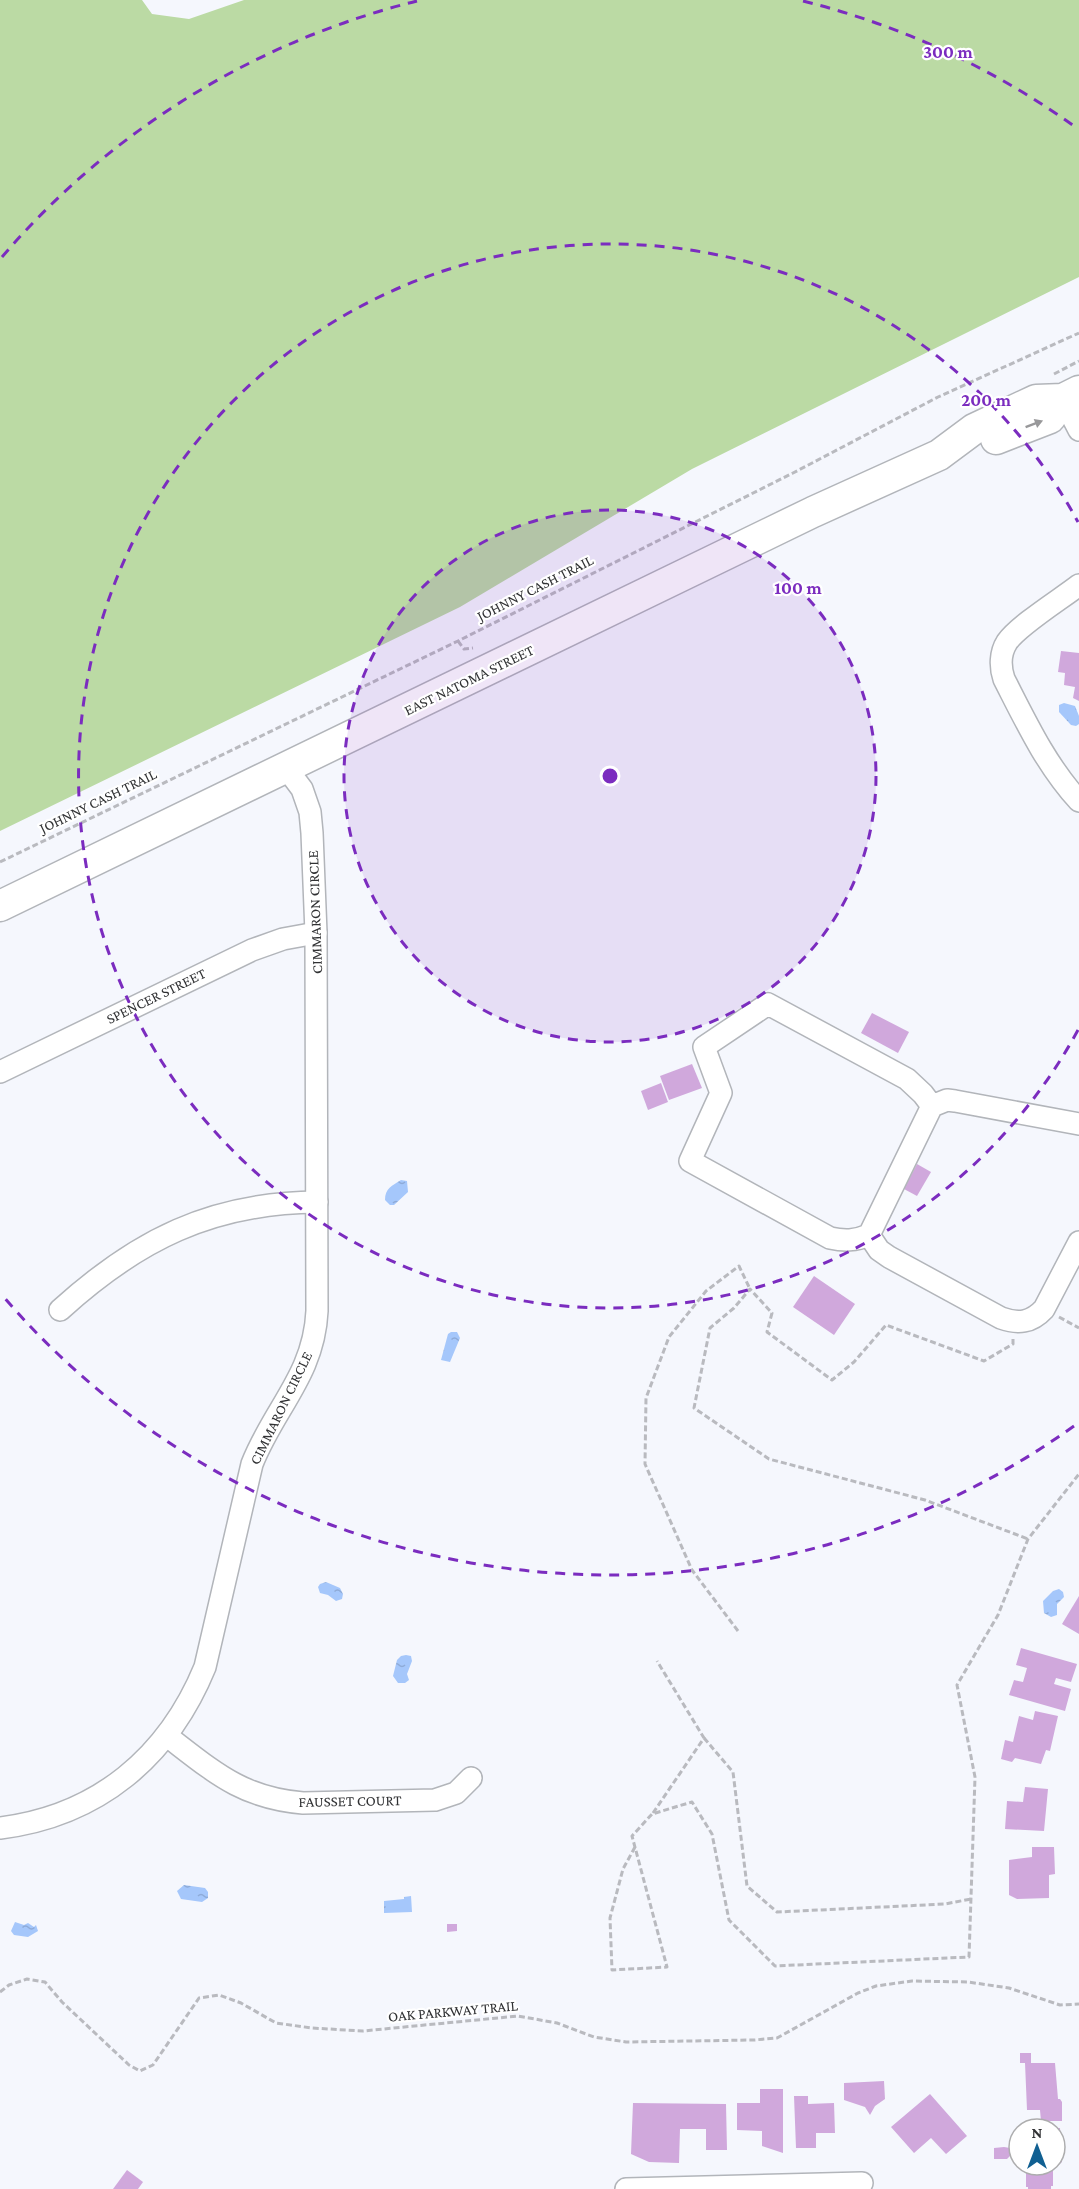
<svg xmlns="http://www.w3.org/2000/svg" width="1079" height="2189" viewBox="0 0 1079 2189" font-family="'Crimson Pro',serif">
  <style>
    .grass { fill: #bbdaa4 }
    .water { fill: url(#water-ripples) }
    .building { fill: #d0a8dc }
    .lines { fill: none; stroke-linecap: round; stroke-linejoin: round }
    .minor-casing { stroke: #b2b5ba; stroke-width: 24 }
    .secondary-casing { stroke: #b2b5ba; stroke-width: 33 }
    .path { stroke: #b9babf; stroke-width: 3; stroke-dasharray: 6 3; stroke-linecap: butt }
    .minor { stroke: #fff; stroke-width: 21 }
    .secondary { stroke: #fff; stroke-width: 30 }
    .oneway { fill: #98989a }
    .ring { fill: none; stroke: #7b2cbf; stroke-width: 3; stroke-dasharray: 10 8 }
    .labels { text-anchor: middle; stroke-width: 4.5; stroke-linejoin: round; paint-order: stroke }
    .street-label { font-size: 15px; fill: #313234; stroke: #fff }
    .centre { fill: #7b2cbf; stroke: #fff; stroke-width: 3 }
    .ring-label { font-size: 18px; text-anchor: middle; font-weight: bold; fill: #7b2cbf; stroke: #fff; stroke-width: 4.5; stroke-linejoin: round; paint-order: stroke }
  </style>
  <defs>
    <pattern id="water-ripples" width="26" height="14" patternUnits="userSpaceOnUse" patternTransform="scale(1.5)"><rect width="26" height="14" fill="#a5c7fb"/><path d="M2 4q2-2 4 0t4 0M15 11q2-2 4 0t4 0" fill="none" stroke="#8eabd8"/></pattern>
  </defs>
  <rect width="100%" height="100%" fill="#f5f7fd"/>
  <polygon class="grass" points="0,0 142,0 152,14 189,19 244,0 1079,0 1079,277 692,469 460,607 0,831"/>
  <g class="water">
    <polygon points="1064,703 1075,706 1079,716 1079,724 1076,726 1071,725 1059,712 1059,705"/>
    <path d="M401,1180L407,1181L408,1192L394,1205H390L385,1200C385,1188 392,1186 401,1180Z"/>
    <polygon points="451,1332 457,1332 460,1338 450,1362 441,1360 448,1334"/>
    <polygon points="326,1582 340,1588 343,1594 342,1599 336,1601 328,1595 320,1593 318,1587 320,1584"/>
    <polygon points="1059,1589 1063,1592 1064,1597 1057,1604 1057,1615 1051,1617 1044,1613 1043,1601 1053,1591"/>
    <polygon points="406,1655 411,1656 412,1661 407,1674 409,1680 405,1683 398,1683 393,1676 397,1660 401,1656"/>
    <polygon points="184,1885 205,1888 208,1892 208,1898 202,1902 181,1899 177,1891"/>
    <polygon points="411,1896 412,1912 384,1913 384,1901 404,1899 404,1897"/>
    <polygon points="15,1922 24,1925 28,1923 34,1927 36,1925 38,1931 28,1937 14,1935 11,1931"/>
  </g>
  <g class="building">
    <polygon points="1061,651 1079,653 1079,701 1073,698 1075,687 1064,685 1065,673 1058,672"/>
    <polygon points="872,1013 909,1032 898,1053 861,1033"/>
    <polygon points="692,1064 702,1088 669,1100 660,1076"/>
    <polygon points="661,1083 668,1102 648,1110 641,1091"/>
    <polygon points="917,1164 931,1172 917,1196 904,1189"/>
    <polygon points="814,1276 855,1304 834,1335 793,1307"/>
    <polygon points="1079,1596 1079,1634 1062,1624"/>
    <polygon points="1021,1648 1077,1664 1071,1682 1056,1678 1054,1684 1071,1689 1065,1711 1009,1695 1014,1680 1023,1682 1027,1668 1016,1665"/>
    <polygon points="1035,1711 1058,1716 1050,1751 1046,1750 1041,1764 1015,1758 1012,1762 1001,1759 1005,1740 1013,1742 1019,1716 1033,1720"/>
    <polygon points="1025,1787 1048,1789 1044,1831 1005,1829 1007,1801 1023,1802"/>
    <polygon points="1032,1847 1054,1847 1055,1874 1049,1875 1049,1898 1017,1899 1009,1895 1009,1860 1032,1857"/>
    <polygon points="447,1924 457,1924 457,1931 447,1932"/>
    <polygon points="1020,2053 1031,2053 1031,2063 1055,2063 1058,2099 1060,2099 1062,2102 1062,2121 1041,2121 1040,2110 1027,2110 1025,2063 1020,2063"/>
    <polygon points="884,2081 885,2099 875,2106 870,2115 865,2107 844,2100 844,2083"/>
    <polygon points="760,2089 783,2089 783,2153 762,2146 762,2131 737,2130 737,2103 760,2103"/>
    <polygon points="930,2094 967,2136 946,2154 931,2138 914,2153 891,2127"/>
    <polygon points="794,2096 808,2096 808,2104 834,2103 835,2133 816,2133 816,2148 796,2148"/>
    <polygon points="633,2103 726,2104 727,2150 706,2150 706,2129 680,2129 679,2163 649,2162 631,2154"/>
    <polygon points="1055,2128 1060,2128 1062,2162 1053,2169 1053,2186 1051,2186 1051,2189 1028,2189 1028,2187 1026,2187 1026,2165 1055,2165"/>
    <polygon points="1004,2147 1016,2149 1016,2154 1011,2155 1007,2159 994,2159 994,2148"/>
    <polygon points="127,2170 143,2182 138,2189 113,2189"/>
  </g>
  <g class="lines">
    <defs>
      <g id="minor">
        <polyline points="1063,399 1079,430"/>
        <path d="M1079,585C1061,599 1019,625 1007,642C1000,653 1000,667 1004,679C1026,722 1046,765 1079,801"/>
        <polyline points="0,1072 252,950 283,939 316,933"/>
        <path d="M932,1106L923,1094L907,1079L768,1004L704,1047L721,1093L690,1161L830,1238C844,1241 855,1241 869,1235L932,1106L947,1100L955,1101L1079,1124"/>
        <path d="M869,1235L879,1250L889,1257L1001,1318C1018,1324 1031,1323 1044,1309L1079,1242"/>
        <path d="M60,1310C137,1240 211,1203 317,1202"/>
        <path d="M167,1736C214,1772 242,1798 303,1803L435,1800L456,1793L471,1778"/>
        <path d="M0,1828C98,1816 168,1757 205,1667L252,1464C274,1408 314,1375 317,1311L316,933L312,833L310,812L302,789L287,769"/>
        <polyline points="626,2189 862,2183"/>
      </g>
      <g id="secondary">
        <polyline points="996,439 1050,418 1063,399"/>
        <polyline points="0,906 813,512 939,455 974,429 1036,400 1063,399 1079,391"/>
      </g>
    </defs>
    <use href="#minor" class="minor-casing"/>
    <use href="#secondary" class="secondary-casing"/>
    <g class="path">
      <polyline points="1054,374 1079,361"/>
      <polyline points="458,641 464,649 473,648"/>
      <polyline points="0,862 458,641 793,473 938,397 1079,333"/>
      <polyline points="1059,1317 1079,1328"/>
      <polyline points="1013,1339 1013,1344 984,1361 886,1325 854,1362 832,1380 767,1332 772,1313 750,1289 734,1308 710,1328 694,1408 769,1459 925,1500 1028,1539"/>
      <polyline points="738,1631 692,1570 645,1464 646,1398 669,1337 706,1291 739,1266 750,1289"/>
      <polyline points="704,1738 733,1772 747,1886 777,1912 945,1904 971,1899"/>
      <polyline points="653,1813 704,1738 657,1661"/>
      <polyline points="635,1847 623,1869 610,1918 612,1970 667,1967 632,1836 652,1814 692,1802 712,1834 729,1920 775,1966 969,1957 975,1777 957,1685 998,1615 1028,1539 1079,1474"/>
      <polyline points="0,1992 9,1985 27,1979 45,1982 62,2002 129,2065 140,2071 153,2065 199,1998 219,1995 241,2003 276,2023 312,2028 363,2031 518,2016 557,2023 594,2037 626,2042 754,2040 777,2038 858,1993 876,1986 912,1981 968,1982 1009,1988 1060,2005 1079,2004"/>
    </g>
    <use href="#minor" class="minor"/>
    <use href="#secondary" class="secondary"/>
  </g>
  <defs><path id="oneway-solid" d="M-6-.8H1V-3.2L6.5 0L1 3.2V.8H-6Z" transform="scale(1.5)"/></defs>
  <use class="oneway" href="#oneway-solid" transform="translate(1034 424) rotate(-21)"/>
  <circle cx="610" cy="776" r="266" fill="#7b2cbf" fill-opacity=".12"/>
  <g class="ring">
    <circle cx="610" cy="776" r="266"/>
    <path d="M1078 1030A532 532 0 1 1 1078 522"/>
    <path d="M1074 1426A799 799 0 0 1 2 1295M2 257A799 799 0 0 1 417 1M803 1A799 799 0 0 1 1074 126"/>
  </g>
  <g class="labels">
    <g class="street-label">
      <text transform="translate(535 588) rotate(-27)" y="5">JOHNNY CASH TRAIL</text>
      <text transform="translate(469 680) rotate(-26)" y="5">EAST NATOMA STREET</text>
      <text transform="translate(98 801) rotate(-26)" y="5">JOHNNY CASH TRAIL</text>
      <text transform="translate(315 912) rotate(-92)" y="5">CIMMARON CIRCLE</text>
      <text transform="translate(156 996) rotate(-26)" y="5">SPENCER STREET</text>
      <text transform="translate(281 1408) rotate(-64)" y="5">CIMMARON CIRCLE</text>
      <text transform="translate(350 1801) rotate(-1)" y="5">FAUSSET COURT</text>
      <text transform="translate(453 2011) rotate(-5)" y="5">OAK PARKWAY TRAIL</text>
    </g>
  </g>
  <circle cx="610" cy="776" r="9" class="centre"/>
  <g class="ring-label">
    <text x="948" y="58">300 m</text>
    <text x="986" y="406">200 m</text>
    <text x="798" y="594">100 m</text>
  </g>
  <g transform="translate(1037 2147)"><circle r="28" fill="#ffffff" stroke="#adadae" stroke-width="1.5"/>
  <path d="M0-4.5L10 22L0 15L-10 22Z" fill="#116092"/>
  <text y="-9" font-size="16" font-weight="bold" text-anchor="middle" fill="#313234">N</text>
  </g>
</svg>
